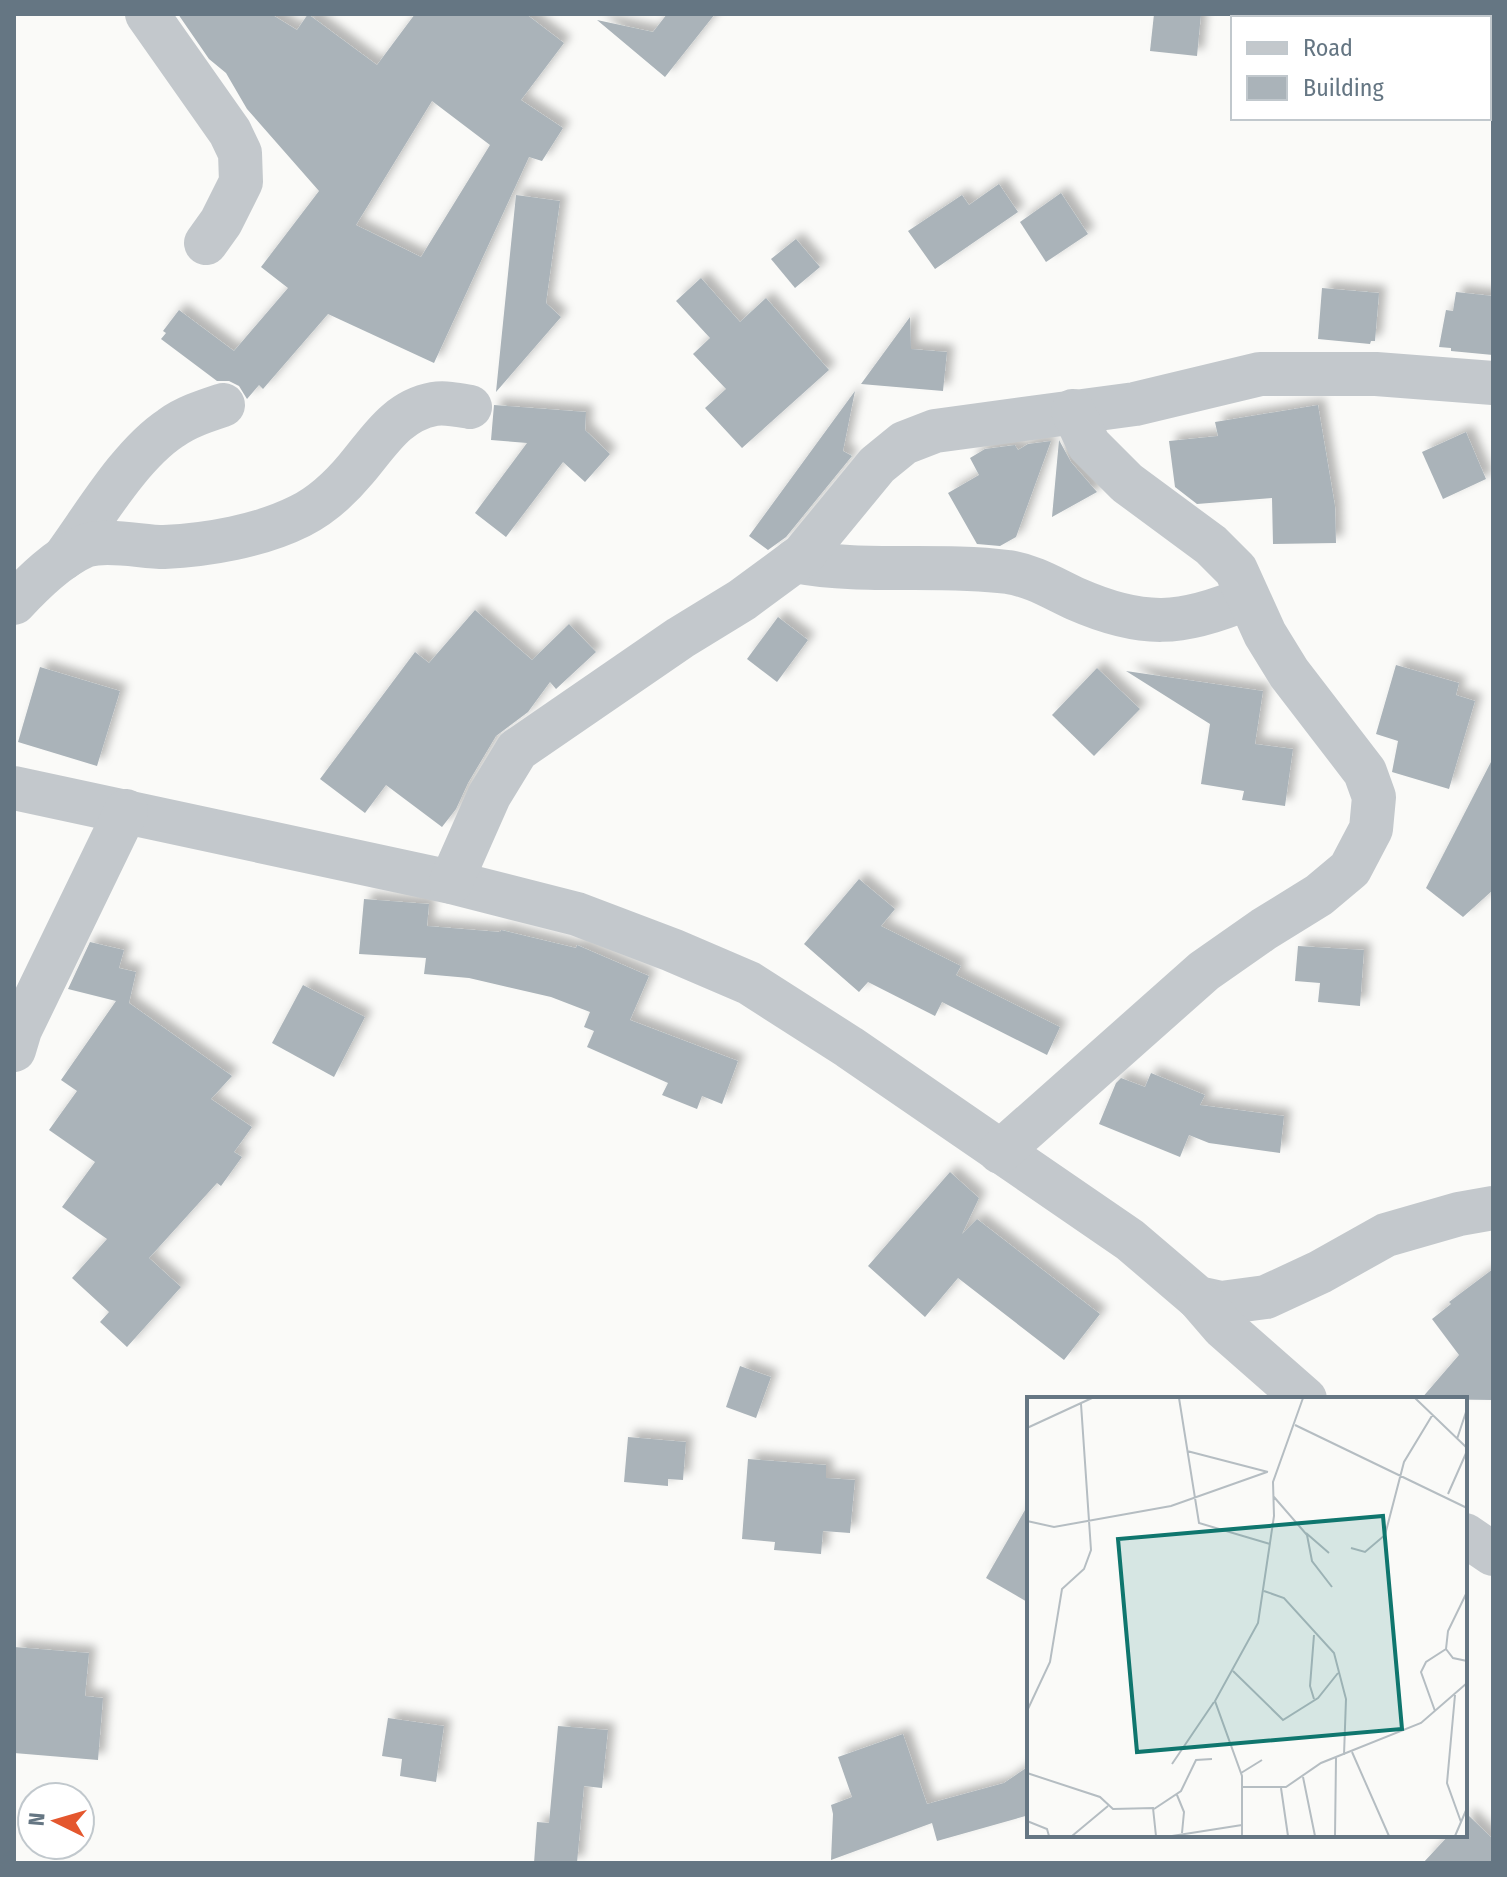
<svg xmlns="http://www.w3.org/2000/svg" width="1507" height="1877" viewBox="0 0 1507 1877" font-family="'Fira Sans Condensed',sans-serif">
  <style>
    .building { fill: #aab3b9; fill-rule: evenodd; filter: url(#shadow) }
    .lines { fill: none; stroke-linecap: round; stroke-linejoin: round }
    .minor { stroke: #c3c8cc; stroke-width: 44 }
    .inset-road { fill: none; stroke: #b5bdc2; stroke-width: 2 }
    .view { fill: #0f766e; fill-opacity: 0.15; stroke: #0f766e; stroke-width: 4 }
    .inset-edge { fill: none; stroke: #657683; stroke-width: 4 }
  </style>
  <defs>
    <filter id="shadow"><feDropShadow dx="7" dy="-7" stdDeviation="4" flood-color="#0004"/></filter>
  </defs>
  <rect width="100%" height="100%" fill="#fafaf8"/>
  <g class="building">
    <path d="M178,14H271L297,30L308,14L377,65L415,14H526L564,43L521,100L563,128L542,161L529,157L434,363L328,314L263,389L259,385L247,399L239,386L229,381H217L161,339L166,333L163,331L179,310L234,351L288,288L261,267L319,191L247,109L226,73L209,59ZM432,101L490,145L421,257L356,225Z"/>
    <polygon points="667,14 715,14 665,77 597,20 653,32"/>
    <polygon points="1154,14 1201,14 1197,56 1150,51"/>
    <polygon points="999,184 1018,212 935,269 908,231 962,195 969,205"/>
    <polygon points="1061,193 1088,234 1046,262 1020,222"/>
    <polygon points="516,195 560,201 546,303 561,317 496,392"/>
    <polygon points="796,239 820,267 795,288 771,259"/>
    <polygon points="701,278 740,322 766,298 829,370 742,448 705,408 726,389 693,354 710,338 676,301"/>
    <polygon points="1322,288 1379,293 1375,341 1371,341 1370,344 1318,339"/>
    <polygon points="1456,292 1493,296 1493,355 1451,351 1451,348 1439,347 1446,310 1453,311"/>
    <polygon points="910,317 911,349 947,352 943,391 861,384"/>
    <polygon points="855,391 843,451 852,456 786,537 768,550 749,536"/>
    <polygon points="494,405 586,412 585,430 610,454 585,482 563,462 506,537 475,513 527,443 491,440"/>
    <polygon points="1318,405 1335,506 1336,543 1273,544 1272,498 1197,504 1175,487 1169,441 1218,436 1215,422"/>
    <polygon points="1466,432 1486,479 1443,499 1422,452"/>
    <polygon points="1059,440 1071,462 1097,492 1052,517"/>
    <polygon points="1051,441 1016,537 1000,546 977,544 948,493 979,475 970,458 985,449 1015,445 1018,450 1028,444"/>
    <polygon points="475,610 532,660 569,624 596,652 556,689 550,682 528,712 496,736 468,783 456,809 442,827 386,785 365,813 320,779 415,652 429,663"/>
    <polygon points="778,617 808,640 777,682 747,659"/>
    <polygon points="1396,665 1459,683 1456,695 1475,701 1449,789 1392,772 1398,741 1376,734"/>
    <polygon points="40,667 120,691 97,766 18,742"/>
    <polygon points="1097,668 1140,709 1094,756 1052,715"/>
    <polygon points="1126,671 1263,691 1255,744 1293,749 1285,806 1242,800 1244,791 1201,784 1210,724"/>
    <polygon points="1493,758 1493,890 1463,917 1426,888"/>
    <polygon points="859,879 895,909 881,926 961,966 956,975 1060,1027 1047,1055 942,1002 935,1016 868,982 859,992 804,944"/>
    <polygon points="364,899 429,904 427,926 500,932 501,930 576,948 577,945 649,976 630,1020 738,1061 722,1104 702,1096 697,1109 662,1095 668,1083 587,1047 594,1031 584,1027 590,1012 551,997 469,978 424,974 426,958 359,954"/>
    <polygon points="90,942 124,950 119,968 136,972 129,1003 232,1076 211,1099 252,1127 234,1152 242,1157 221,1186 217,1183 149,1258 181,1287 127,1347 100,1322 109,1312 72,1278 107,1239 62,1207 95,1162 49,1130 77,1091 61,1080 116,1001 68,989"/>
    <polygon points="1298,946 1364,950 1360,1006 1318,1002 1320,983 1295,981"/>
    <polygon points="303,985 365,1017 334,1077 272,1043"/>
    <polygon points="1151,1073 1205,1095 1200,1105 1284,1116 1280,1153 1209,1143 1189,1135 1180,1157 1099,1124 1116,1083 1121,1078 1145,1087"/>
    <polygon points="950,1172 979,1198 962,1234 977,1219 1100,1314 1064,1360 958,1278 925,1317 868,1266"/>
    <polygon points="1493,1269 1493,1400 1421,1399 1459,1355 1432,1319 1451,1304 1449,1302"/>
    <polygon points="740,1366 771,1377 756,1418 726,1407"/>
    <polygon points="628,1437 686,1442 683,1480 668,1479 668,1486 624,1482"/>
    <polygon points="748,1459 826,1465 826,1478 855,1480 850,1533 823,1531 821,1554 774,1550 775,1542 742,1539"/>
    <polygon points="1029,1503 1029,1603 986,1578"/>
    <polygon points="14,1647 89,1653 85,1696 103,1698 98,1760 14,1753"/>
    <polygon points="388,1718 444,1726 436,1782 400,1776 402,1759 382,1756"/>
    <polygon points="558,1726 608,1730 602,1788 584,1786 577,1863 534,1863 537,1822 549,1823"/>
    <polygon points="903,1734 927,1804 1004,1783 1029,1766 1029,1815 937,1841 932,1823 831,1860 833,1814 831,1805 852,1797 838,1757"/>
    <polygon points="1468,1815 1493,1839 1493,1863 1423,1863 1449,1835 1465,1835 1465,1818"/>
  </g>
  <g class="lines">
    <g class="minor">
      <polyline points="147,14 230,132 240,153 241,182 221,222 206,243"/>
      <path d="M64,558C94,517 130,455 171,428C186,417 205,411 223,405"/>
      <path d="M795,561C865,574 937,563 1008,572C1034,576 1054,589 1076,599C1142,628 1182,626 1247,598"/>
      <path d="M14,603C34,582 58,558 85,546C106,538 142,547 164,547C208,545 260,536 300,516C322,505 341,487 356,469C379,442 396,411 434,404C445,402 459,405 470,407"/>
      <polyline points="14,788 451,882 577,914 672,950 749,983 849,1047 1130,1240 1198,1298 1221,1303 1266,1297 1320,1272 1386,1235 1459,1214 1493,1208"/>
      <polyline points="451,882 489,796 517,750 680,638 742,600 803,555 877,465 904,443 935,431 1135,404 1260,374 1376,374 1493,383"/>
      <polyline points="14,1050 20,1030 126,811"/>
      <polyline points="1000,1152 1204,971 1264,929 1319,895 1350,869 1371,829 1374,797 1365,772 1289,673 1265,634 1236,570 1211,545 1127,483 1089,445 1073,411"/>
      <polyline points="1198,1298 1223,1327 1305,1399"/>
      <polyline points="1465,1535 1493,1554"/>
    </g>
  </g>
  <g transform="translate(1027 1397)">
    <rect width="440" height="440" fill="#fafaf8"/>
    <path class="inset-road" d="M152,1L172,126L243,147M388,1L440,51M268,28L440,111M0,31L65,1M430,42L440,12M160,54L241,75M421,97L440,54M247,100L280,138L285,164L305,190M0,124L27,130L144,109L240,75M279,136L302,156M324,151L338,155L358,138L377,65L406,17M237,194L257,201L307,256L319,302L317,358M440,195L421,234L419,252L426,261L440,264M287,238L283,289L287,302M206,274L256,323L291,301L311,276M428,298L420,386L434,425M0,314L23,265L35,192L57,172L64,153L54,7M408,314L394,275L399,265L419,252M325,355L362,439M145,367L187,305M0,376L73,400L86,412L126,411L129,439M214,376L235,363M276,380L288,439M216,390H259L294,366L394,326L440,286M254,391L261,439M150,398L157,415L155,436M127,412L154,394L169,363L185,362M0,424L20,432L22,439M45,439L81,409M145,439L215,428M215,439V379L188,304L231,226L247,119L246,85L276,1M308,439L309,361M428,439L440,411"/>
    <path class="view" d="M356,119L375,332L110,355L91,142Z"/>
    <rect width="440" height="440" class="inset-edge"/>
  </g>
  <rect width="1507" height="1877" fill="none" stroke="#657683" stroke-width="32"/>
  <rect x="1231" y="16" width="260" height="104" fill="#ffffff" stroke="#c1c8cd" stroke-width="2"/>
  <rect x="1247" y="42" width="40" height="12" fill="#c3c8cc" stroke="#c1c8cd" stroke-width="2"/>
  <text x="1303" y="56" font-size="24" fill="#657683">Road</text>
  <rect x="1247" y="76" width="40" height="24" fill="#aab3b9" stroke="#c1c8cd" stroke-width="2"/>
  <text x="1303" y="96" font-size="24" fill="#657683">Building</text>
  <g transform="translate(56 1821) rotate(275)"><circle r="38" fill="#ffffff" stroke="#c1c8cd" stroke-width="2"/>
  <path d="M0-6L14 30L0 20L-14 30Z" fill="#e4572e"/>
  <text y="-12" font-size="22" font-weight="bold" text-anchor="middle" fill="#657683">N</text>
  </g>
</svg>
